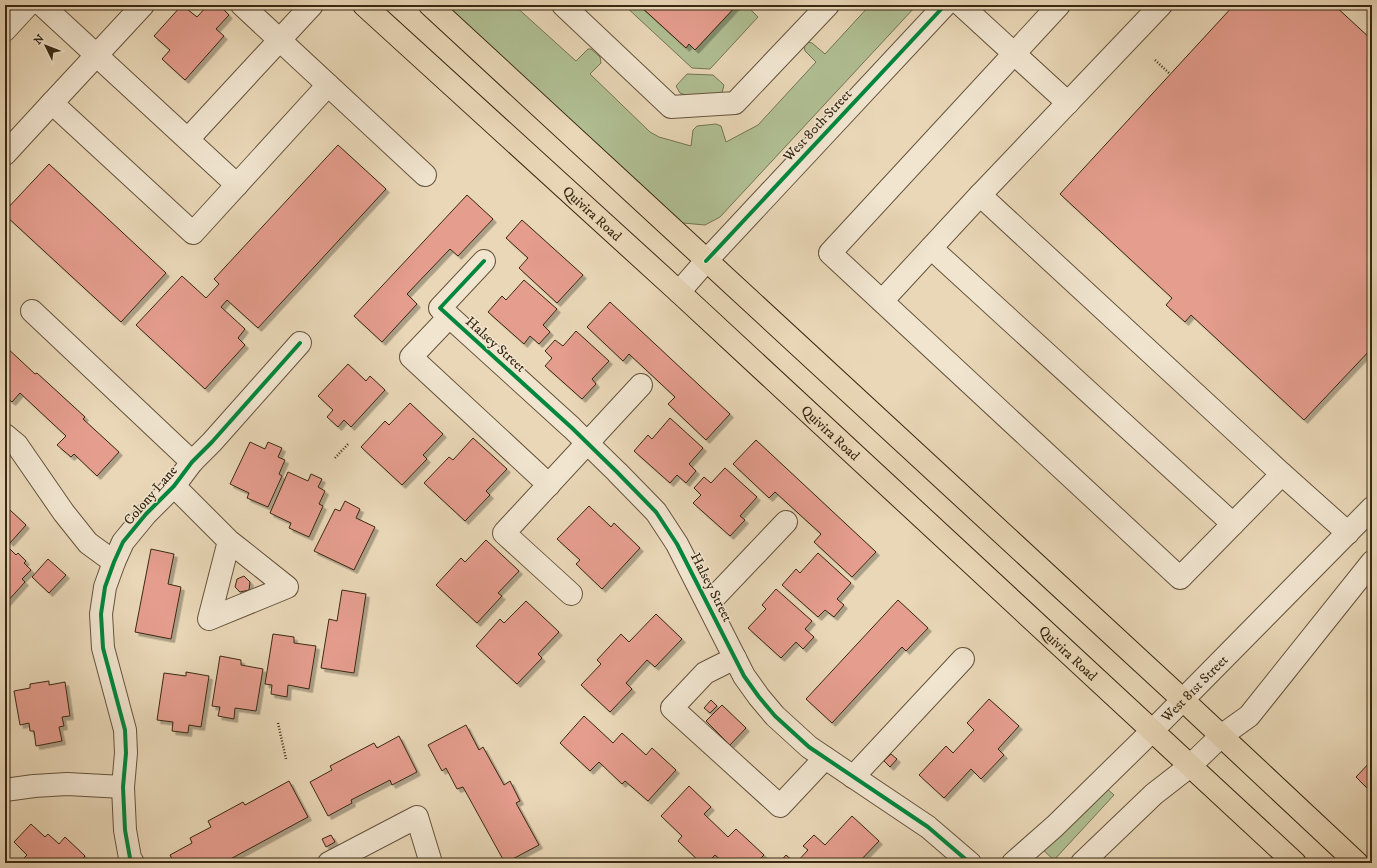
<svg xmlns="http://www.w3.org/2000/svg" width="1377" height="868" viewBox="0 0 1377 868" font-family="'IM FELL DW Pica',serif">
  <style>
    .green { fill: #b0bf93; stroke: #747453 }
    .building { fill: #e59d8e; stroke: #392913; filter: url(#shadow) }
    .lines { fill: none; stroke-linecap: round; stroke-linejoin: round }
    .minor-casing { stroke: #65543c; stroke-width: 24 }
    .major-casing { stroke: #392913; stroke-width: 24 }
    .path { stroke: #392913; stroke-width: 2.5; stroke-dasharray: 1 2; stroke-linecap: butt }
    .minor { stroke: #f1e5d0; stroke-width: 22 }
    .major { stroke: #e9d7b7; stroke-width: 22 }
    .cycleway-casing { stroke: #f1e5d0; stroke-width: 6 }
    .cycleway { stroke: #00873e; stroke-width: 4 }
    .labels { text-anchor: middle; stroke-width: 3; stroke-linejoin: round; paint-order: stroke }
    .street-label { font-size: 14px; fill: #392913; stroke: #f1e5d0 }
  </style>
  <defs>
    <filter id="shadow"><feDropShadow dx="3.5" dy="3.5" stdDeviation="0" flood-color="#0004"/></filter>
  </defs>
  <rect width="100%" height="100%" fill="#e9d7b7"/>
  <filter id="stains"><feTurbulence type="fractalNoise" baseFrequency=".005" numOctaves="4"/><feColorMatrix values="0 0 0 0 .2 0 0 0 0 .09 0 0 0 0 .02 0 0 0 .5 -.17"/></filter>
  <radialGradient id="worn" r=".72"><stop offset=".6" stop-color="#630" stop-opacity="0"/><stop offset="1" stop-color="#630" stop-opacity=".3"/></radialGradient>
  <g class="green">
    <polygon points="446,5 514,5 576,61 588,49 591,49 600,57 601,63 590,74 650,132 659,137 691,146 693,130 697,126 716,124 721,126 726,142 758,125 816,62 805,51 804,46 807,42 812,43 825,54 870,5 915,5 915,7 720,217 705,225 683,223"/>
    <polygon points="624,5 639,5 686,48 689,44 695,50 737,5 746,5 758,17 710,69 692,68"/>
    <polygon points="687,74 713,75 724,85 722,93 697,99 680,93 676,86"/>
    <polygon points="1105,787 1114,795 1054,860 1042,849"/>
  </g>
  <g class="building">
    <polygon points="182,5 197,17 208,5 219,5 229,15 216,29 224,36 185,80 162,59 170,50 154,36"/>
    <polygon points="639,5 737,5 695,50 689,44 686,48"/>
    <polygon points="1234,5 1334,5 1372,40 1372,348 1304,420 1191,315 1185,322 1166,305 1172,298 1060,194"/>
    <polygon points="338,145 386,189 258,328 227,300 221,307 245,329 238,338 245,345 205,389 136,325 182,276 206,298 219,284 214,279"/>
    <polygon points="49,164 166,273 121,322 5,215 5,211"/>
    <polygon points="467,195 493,219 458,256 450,249 407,294 417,304 382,342 354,316"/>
    <polygon points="522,220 583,275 557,303 519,268 528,258 506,238"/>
    <polygon points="524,280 557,309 543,325 550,332 539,344 530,336 524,344 488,312 502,296 506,300"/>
    <polygon points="610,302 730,414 706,440 668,404 675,397 629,354 623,361 587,327"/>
    <polygon points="576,331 609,361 592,379 596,384 582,399 545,366 552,358 545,351 555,340 563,346"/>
    <polygon points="5,346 35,374 37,373 85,417 83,419 119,452 97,476 74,454 71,457 57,445 66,436 20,393 12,402 5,396"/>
    <polygon points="348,364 366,381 370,376 385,390 351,427 344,420 338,427 327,417 333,410 318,396"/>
    <polygon points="410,403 443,434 423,455 427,459 402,485 361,447 385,421 389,425"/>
    <polygon points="670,418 703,448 689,464 696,471 686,483 677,475 670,483 634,451 648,435 652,439"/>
    <polygon points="473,438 507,469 486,491 490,495 465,521 424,483 449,457 453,460"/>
    <polygon points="756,440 876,552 852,577 814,542 821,534 775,492 769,498 733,464"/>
    <polygon points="250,442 265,449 268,442 282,448 278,457 285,460 279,474 282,476 268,507 247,498 249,493 230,484"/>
    <polygon points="725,468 757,497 740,516 745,520 730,536 693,503 701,495 694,488 704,477 711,483"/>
    <polygon points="288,472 308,481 311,474 322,479 318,487 325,491 319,504 323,506 309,537 289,528 291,523 270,513"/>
    <polygon points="345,501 360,509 356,518 375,527 354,570 314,551 335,509 340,511"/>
    <polygon points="589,506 611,527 614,523 640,548 602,589 576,564 580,560 557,539"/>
    <polygon points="9,509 26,525 10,543 5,538 5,513"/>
    <polygon points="486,540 519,571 498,593 502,596 477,623 436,585 461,558 465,562"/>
    <polygon points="10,549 16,555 18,553 26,561 24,563 31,570 22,579 25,582 6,603 5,554"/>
    <polygon points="151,549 174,554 168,584 181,587 171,639 135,632"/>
    <polygon points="818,553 851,583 837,599 844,605 834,617 825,610 818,617 782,585 796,569 800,573"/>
    <polygon points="48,559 66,575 49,593 32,577"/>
    <polygon points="244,576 250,582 249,590 240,592 235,587 237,579"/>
    <polygon points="776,589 812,621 805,629 814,637 803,649 796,642 781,658 748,628 766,609 762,605"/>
    <polygon points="342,590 366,594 354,673 321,668 329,619 337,621"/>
    <polygon points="898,600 928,628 906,651 902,647 832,723 806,699"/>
    <polygon points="526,601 559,632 538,654 542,658 517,684 476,646 500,619 504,623"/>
    <polygon points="656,614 682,639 655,667 647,660 626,683 632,689 610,712 581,685 601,664 597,660 621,634 629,642"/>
    <polygon points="273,634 294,637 294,643 316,646 309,689 288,685 287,697 271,694 272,685 265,684"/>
    <polygon points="220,656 241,660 241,665 263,669 256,711 235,708 234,719 218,716 220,707 212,706"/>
    <polygon points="186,672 209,676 201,727 189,725 188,733 172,731 173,722 157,720 164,673 186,676"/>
    <polygon points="49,681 49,685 65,682 70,716 62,717 64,726 59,727 62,741 36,746 34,731 30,731 29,723 20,725 14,691 30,688 30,684"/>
    <polygon points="989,699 1019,726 998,749 1004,755 981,779 971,769 944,798 919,775 946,746 953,753 974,730 967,723"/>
    <polygon points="711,700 717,706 710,713 704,708"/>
    <polygon points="722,705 746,728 730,745 706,721"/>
    <polygon points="584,716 613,743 622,733 646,755 652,748 676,770 648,801 625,781 622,784 599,762 590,771 560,743"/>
    <polygon points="466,725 479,750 483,747 504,785 510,781 520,801 516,803 539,845 505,863 463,787 457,789 446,768 442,771 428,745"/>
    <polygon points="399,736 417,772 392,785 390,780 351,800 352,803 328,816 310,782 332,770 330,766 374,743 377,748"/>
    <polygon points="891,754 897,759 890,767 884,761"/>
    <polygon points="1372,760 1372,793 1356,777"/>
    <polygon points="289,781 308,817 223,863 174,863 170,855 192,843 190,838 211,827 208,821 243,802 245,805"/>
    <polygon points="689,786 711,807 704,814 728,837 736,829 764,855 756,863 724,863 715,855 707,863 701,863 678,841 682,836 661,816"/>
    <polygon points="852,816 879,841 858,863 844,863 842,861 840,863 796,863 808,850 803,846 814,835 825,845"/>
    <polygon points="31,824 45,837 48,834 59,844 65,837 85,856 79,863 29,863 24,858 27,855 14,842"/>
    <polygon points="331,835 335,842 326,847 322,839"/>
    <polygon points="786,855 795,863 779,863"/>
  </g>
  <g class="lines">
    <defs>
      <g id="minor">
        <polyline points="42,5 237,185"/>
        <polyline points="143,5 52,103 193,233 328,85"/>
        <polyline points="242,5 425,175"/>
        <polyline points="563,5 671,107 735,103 828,5"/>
        <polyline points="961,5 1068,103"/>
        <polyline points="1059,5 830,253 1180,578 1282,474 1348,533"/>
        <polyline points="5,30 28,5"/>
        <polyline points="188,139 312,5"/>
        <polyline points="5,154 52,103"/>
        <polyline points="980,195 1161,5"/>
        <polyline points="931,248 1233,524"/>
        <polyline points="484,261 440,308 572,428 617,472 656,512 677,544 744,676 759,697 775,716 809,747 928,827 970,863"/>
        <polyline points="679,292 706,261 945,5"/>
        <polyline points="882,301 980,195 1282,474"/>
        <polyline points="32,311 192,462"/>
        <polyline points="449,317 411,357 549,485"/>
        <polyline points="5,435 17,445 64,513 88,543 114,562"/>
        <polyline points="174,486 229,541 209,619 287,587 229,541"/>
        <polyline points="571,594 504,533 641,385"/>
        <polyline points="708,604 786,522"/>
        <polyline points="735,658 705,673 672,708 780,806 825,758"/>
        <polyline points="853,777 963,659"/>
        <polyline points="5,790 34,786 67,784 123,787"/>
        <polyline points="133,863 130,858 125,830 123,787 126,753 125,730 103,648 101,614 105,587 114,562 123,542 146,514 174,486 192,462 212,442 300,343"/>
        <polyline points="329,863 417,817 431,863"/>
        <path id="s1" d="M1013,863L1055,826L1153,730L1372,508"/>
        <polyline points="1082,863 1154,794 1190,766 1221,736 1249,716 1372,562"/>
      </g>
      <g id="major">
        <path id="s2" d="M364,5L679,292L1295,863"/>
        <polyline points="430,5 1183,700 1357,863"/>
      </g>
    </defs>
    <use href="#minor" class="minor-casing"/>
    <use href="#major" class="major-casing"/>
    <g class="path">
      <polyline points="1155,60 1170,74"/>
      <polyline points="335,458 349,443"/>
      <polyline points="278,723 286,759"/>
    </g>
    <use href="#minor" class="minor"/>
    <use href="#major" class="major"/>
    <defs>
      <g id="cycleway">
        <polyline points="484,261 440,308 572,428 617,472 656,512 677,544 744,676 759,697 775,716 809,747 928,827 970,863"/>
        <polyline points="706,261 945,5"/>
        <polyline points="133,863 130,858 125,830 123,787 126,753 125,730 103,648 101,614 105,587 114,562 123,542 146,514 174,486 192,462 212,442 300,343"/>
      </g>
    </defs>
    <use href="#cycleway" class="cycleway-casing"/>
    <use href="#cycleway" class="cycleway"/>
  </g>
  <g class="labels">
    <g class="street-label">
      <text transform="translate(817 125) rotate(-47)" y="5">West 80th Street</text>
      <text dy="5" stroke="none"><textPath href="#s2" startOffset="309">Quivira Road</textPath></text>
      <text transform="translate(496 344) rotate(42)" y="5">Halsey Street</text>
      <text dy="5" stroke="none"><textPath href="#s2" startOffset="633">Quivira Road</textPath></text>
      <text transform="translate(150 495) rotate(-49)" y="5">Colony Lane</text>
      <text transform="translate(712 587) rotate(63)" y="5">Halsey Street</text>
      <text dy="5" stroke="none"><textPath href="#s2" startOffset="957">Quivira Road</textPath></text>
      <text dy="5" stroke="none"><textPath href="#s1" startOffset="252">West 81st Street</textPath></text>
    </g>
  </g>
  <rect width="1377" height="868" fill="none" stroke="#e9d7b7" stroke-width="20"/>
  <rect x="6" y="6" width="1365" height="856" fill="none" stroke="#392913" stroke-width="2"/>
  <rect x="10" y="10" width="1357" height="848" fill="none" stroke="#392913"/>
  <g transform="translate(46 46) rotate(313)" stroke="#f1e5d0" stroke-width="3" paint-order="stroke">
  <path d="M0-3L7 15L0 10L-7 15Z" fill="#392913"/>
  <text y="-6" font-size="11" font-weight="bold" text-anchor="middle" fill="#392913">N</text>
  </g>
  <rect width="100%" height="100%" filter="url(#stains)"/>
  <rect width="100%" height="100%" fill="url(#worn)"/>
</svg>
